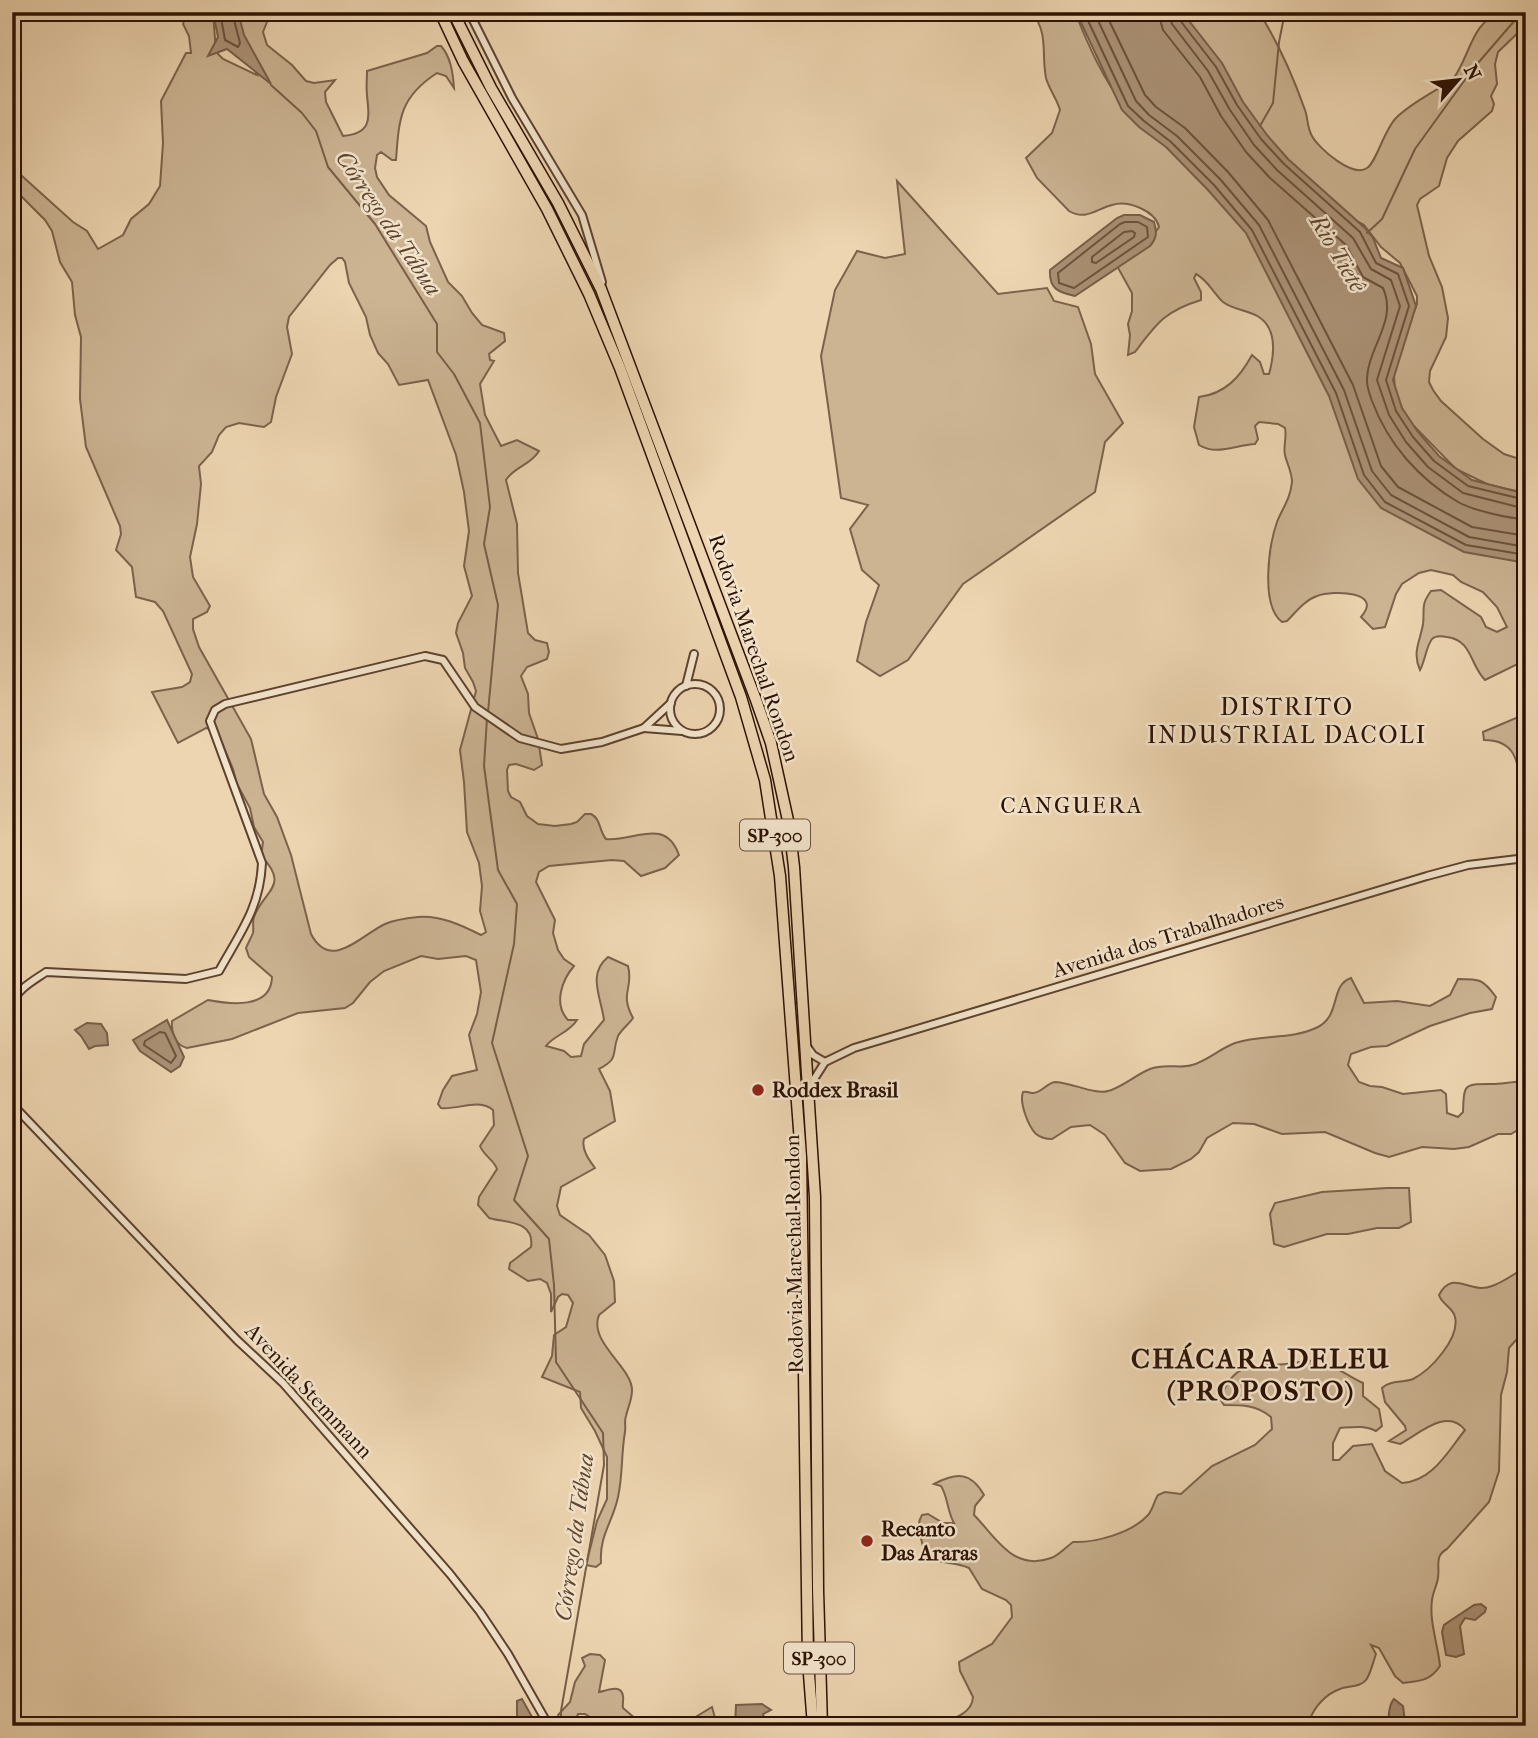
<svg xmlns="http://www.w3.org/2000/svg" width="1538" height="1738" viewBox="0 0 1538 1738" font-family="'IM FELL French Canon',serif">
  <style>
    .green { fill: #ccb493; stroke: #7c624b; stroke-width: 2; fill-rule: evenodd }
    .water { fill: #ab9276; stroke: #785e48; stroke-width: 2 }
    .lines { fill: none; stroke-linecap: round; stroke-linejoin: round }
    .shore { stroke: #6c523c; stroke-width: 2 }
    .stream { stroke: #785e48; stroke-width: 2 }
    .minor-casing { stroke: #5c422e; stroke-width: 10 }
    .highway-casing { stroke: #2c1103; stroke-width: 13 }
    .minor { stroke: #f3e4cc; stroke-width: 6 }
    .highway { stroke: #edd5b1; stroke-width: 10 }
    .poi-dot { fill: #8f2418; stroke: #f3e4cc; stroke-width: 2.5 }
    .labels { text-anchor: middle; stroke-width: 5; stroke-linejoin: round; paint-order: stroke }
    .shield { fill: #f3e4cc; stroke: #68503f; stroke-width: 2 }
    .shield-label { font-size: 19px; font-weight: bold; fill: #2c1103 }
    .street-label { font-size: 21px; fill: #2c1103; stroke: #f3e4cc }
    .poi-label { font-size: 21px; font-weight: bold; fill: #2c1103; stroke: #f3e4cc; text-anchor: start }
    .water-label { font-size: 23px; font-style: italic; fill: #5f4531; stroke: #f3e4cc }
    .neighbourhood-label { font-size: 23px; letter-spacing: 2px; fill: #2c1103; stroke: #f3e4cc }
    .quarter-label { font-size: 24px; letter-spacing: 2px; fill: #2c1103; stroke: #f3e4cc }
    .district-label { font-size: 28px; font-weight: bold; letter-spacing: 2px; fill: #2c1103; stroke: #f3e4cc }
  </style>
  <rect width="100%" height="100%" fill="#edd5b1"/>
  <filter id="stains"><feTurbulence type="fractalNoise" baseFrequency=".00286" numOctaves="4"/><feColorMatrix values="0 0 0 0 .2 0 0 0 0 .09 0 0 0 0 .02 0 0 0 .5 -.17"/></filter>
  <radialGradient id="worn" r=".72"><stop offset=".6" stop-color="#630" stop-opacity="0"/><stop offset="1" stop-color="#630" stop-opacity=".3"/></radialGradient>
  <g class="green">
    <path d="M187,12H213L216,52L223,59L257,75L231,12H271L263,32L267,45L292,65L306,81L314,83L335,80L325,92L326,102L343,136C373,133 369,118 367,95C366,87 367,79 367,71L427,53L437,46H441C451,57 453,74 454,88L446,76L437,73C400,97 399,118 396,160H392L381,152L377,155L375,168L377,177L389,195L426,226L430,242L448,282L462,296L472,313L482,325L504,333L505,341L489,354L490,360L494,361L480,384L485,415L501,446L517,440L539,451C531,465 514,467 506,480L517,524L518,573L528,633L535,640L547,643L549,652L547,659L527,667L521,676L528,694L529,713L538,739L542,765L534,770L516,764L509,765L507,770L508,791L511,797L520,802L527,816L538,824L555,826L571,824L577,822L585,814H591C601,819 599,831 606,839C633,842 665,816 679,855L665,868L641,876L624,861L612,860L549,866L539,872L536,882L555,920L553,933L558,950L564,959L574,966C562,980 553,1004 568,1020H577C569,1033 554,1035 546,1046L564,1051L571,1057L581,1056L584,1044L604,1020C601,997 587,974 608,957L628,966C634,989 619,992 633,1018C629,1024 621,1030 618,1036C611,1054 620,1058 599,1069L610,1091L615,1121L584,1139C581,1149 589,1160 595,1168L561,1187L557,1206L560,1215L589,1235L605,1255L614,1281L615,1302L599,1315C588,1342 632,1367 632,1390C632,1400 628,1407 626,1416C624,1421 626,1427 625,1432C621,1454 623,1475 618,1497C613,1522 599,1535 601,1563L596,1567L586,1565L597,1521L607,1499V1457L595,1431L581,1408L580,1392L542,1377L552,1356L554,1335L566,1327L573,1303L568,1295L562,1294L558,1297L551,1312V1294L547,1283L540,1279L528,1281L509,1269L510,1263L531,1247C535,1220 505,1223 489,1218L478,1205L479,1197L497,1169C494,1160 484,1156 480,1146L494,1125L493,1110C478,1098 459,1110 441,1108L438,1104L443,1090L452,1076L477,1070L469,1035L477,1014L481,992L476,960L466,956L438,959L421,956L384,971L370,982L353,1003L345,1008L298,1013L232,1039L187,1048C175,1045 171,1033 172,1021L208,1000C229,1004 271,1010 272,977L249,957L246,948C248,943 251,938 253,933C254,928 252,922 254,917C263,891 291,886 261,856L263,842L254,827L250,808L237,784L233,769L217,731L206,728L178,743L152,692L182,687L190,682L192,674L163,611L155,602L136,597L132,567L116,550L121,534L120,526L86,447L80,399L81,337L75,315L72,282L60,262L52,231L45,220L12,187V167L73,222L87,231L98,249L123,235L131,219L149,204L160,186L163,143L161,101L186,53H191L189,36L183,24ZM338,258H342L345,262L349,283L366,317L370,335L378,353L388,364L399,385L428,380L456,455L464,492L469,531L464,566L472,596L458,623L456,633L463,653L465,668L473,682L476,691L460,750L464,782L467,832L479,863L482,886L480,911L486,932L481,935C461,925 440,915 418,917C408,918 394,920 385,924C361,935 331,972 311,934L291,855L277,817L264,794L251,739L199,647L193,629V619L207,612L210,606L193,577L190,557L197,524L201,484L199,466L212,452L219,435L226,427L239,423L264,427L271,422L276,397L292,354L287,327L289,317L330,265Z"/>
    <path d="M1032,12H1075C1088,45 1103,79 1125,107L1243,214L1275,274L1526,560V660L1485,680C1470,665 1472,640 1447,637C1442,636 1436,635 1432,639C1426,647 1425,661 1420,670C1412,652 1420,642 1423,624C1425,609 1420,606 1431,591L1441,590L1481,617L1486,627L1497,632L1507,627L1497,607L1483,592L1461,582L1453,575L1431,570L1419,573L1402,584L1396,594L1385,627L1373,629L1361,617C1384,591 1333,590 1317,596C1305,600 1296,612 1287,621L1282,622C1260,605 1269,545 1277,522C1283,507 1290,500 1292,482C1292,472 1287,464 1285,455C1283,447 1287,437 1285,428L1278,424L1259,422L1255,426L1258,439L1255,444C1235,445 1217,456 1199,445L1194,427L1199,397C1225,394 1240,377 1252,355L1260,362L1264,374H1269C1274,356 1278,330 1259,317C1249,310 1233,310 1223,302C1213,293 1208,280 1196,274L1194,278L1201,292V300C1165,311 1157,323 1135,352L1128,355L1130,335L1128,324L1132,311V293L1117,266C1126,257 1155,235 1159,227C1155,210 1127,200 1112,205C1096,209 1086,221 1069,211L1037,178L1026,158L1052,133L1060,110C1057,99 1049,89 1046,78C1041,52 1049,35 1032,12Z"/>
    <path d="M1169,12L1260,14C1277,41 1294,79 1305,110C1308,118 1307,128 1312,136C1319,149 1353,178 1367,168C1376,163 1384,130 1396,118C1412,102 1435,92 1453,79C1470,57 1471,20 1503,12C1509,11 1519,12 1526,12V25L1498,52L1495,64L1497,84L1491,96L1494,104L1492,111L1458,141L1447,158L1439,186L1420,199L1417,205L1429,256L1442,287L1448,318L1446,337L1430,371L1429,382L1433,390L1441,401L1483,439L1504,454L1526,461V493L1489,485L1456,469L1406,418L1395,394L1394,374L1410,321L1417,304V296L1400,263L1381,247L1364,225L1349,217L1268,144Z"/>
    <polygon points="897,181 998,294 1047,288 1054,301 1078,307 1091,344 1095,374 1123,423 1105,442 1095,492 963,584 908,660 880,676 857,661 866,622 879,585 862,570 850,529 868,505 841,498 821,356 835,290 857,251 885,258 905,254"/>
    <path d="M1526,711V796C1516,771 1522,740 1484,740L1483,732L1521,716Z"/>
    <path d="M1351,978L1364,1003L1397,1001L1430,1006L1450,995L1458,979C1480,979 1483,979 1496,997L1492,1009L1470,1013L1430,1026L1387,1046L1371,1047L1351,1054L1348,1065L1359,1082L1370,1086L1382,1087L1403,1094L1441,1090L1446,1094L1447,1113L1458,1117L1463,1112C1464,1083 1464,1084 1492,1084C1503,1084 1514,1081 1526,1082V1125L1511,1134H1498L1469,1147L1454,1149L1422,1147L1389,1157L1375,1153L1325,1132L1282,1134L1254,1124L1233,1123L1207,1138L1199,1152L1191,1159L1171,1169L1140,1171L1125,1163L1105,1135L1090,1125L1071,1127L1052,1139C1046,1139 1041,1138 1036,1134C1028,1126 1019,1102 1023,1092C1027,1091 1030,1093 1033,1093C1042,1093 1047,1082 1056,1082C1072,1083 1096,1095 1108,1091C1121,1088 1137,1074 1150,1069C1165,1063 1180,1069 1192,1065C1207,1061 1219,1049 1235,1043C1261,1034 1292,1040 1318,1027C1341,1015 1330,985 1351,978Z"/>
    <polygon points="1387,1188 1409,1188 1411,1222 1399,1228 1377,1228 1348,1234 1327,1234 1284,1247 1274,1244 1270,1214 1275,1203 1322,1192"/>
    <path d="M1526,1267V1337L1516,1340L1509,1348L1507,1372L1501,1395L1499,1471L1489,1502L1447,1549C1434,1556 1440,1566 1438,1578C1437,1585 1433,1592 1432,1600C1429,1621 1438,1645 1440,1666C1430,1681 1420,1681 1403,1683L1395,1676L1379,1648L1371,1645L1376,1654C1373,1662 1371,1673 1366,1680C1361,1687 1348,1686 1340,1689C1326,1694 1315,1706 1310,1719H1295L1291,1721L1289,1726H933C948,1720 972,1716 973,1697L960,1671L959,1662L992,1644L1012,1617L1011,1605L1006,1600L982,1589L969,1568C944,1558 926,1569 921,1538C919,1529 917,1523 922,1515L928,1514L943,1523H954C947,1511 948,1497 941,1486L934,1484C957,1472 971,1472 984,1495L975,1506L974,1515C996,1537 1013,1572 1051,1558C1058,1556 1066,1547 1073,1542C1095,1543 1132,1533 1148,1515C1153,1509 1154,1501 1158,1495L1165,1492L1181,1494L1212,1466L1255,1445L1272,1429L1271,1417C1257,1405 1242,1405 1224,1405L1220,1399C1234,1361 1252,1367 1286,1364C1299,1363 1311,1358 1324,1363C1337,1367 1350,1377 1363,1383V1396L1379,1409L1382,1426L1376,1431C1365,1425 1353,1427 1340,1428L1333,1443V1460H1339L1353,1446L1372,1444L1385,1471L1402,1483C1433,1481 1448,1451 1465,1430C1447,1407 1419,1434 1400,1444L1389,1441L1406,1430L1405,1426L1385,1402L1382,1388C1390,1380 1403,1383 1413,1379C1431,1370 1460,1338 1455,1317C1453,1307 1442,1305 1439,1295C1453,1268 1469,1295 1492,1286C1504,1282 1515,1273 1526,1267Z"/>
    <path d="M590,1654L600,1655L605,1660L599,1692C606,1691 621,1683 623,1696C624,1700 622,1704 623,1708L637,1720L684,1724L712,1707L715,1718L719,1726H594L593,1719L585,1714H578L573,1726H561L558,1715L570,1702L575,1682L585,1666L582,1658Z"/>
  </g>
  <g class="water">
    <polygon points="213,12 238,12 244,35 271,84 227,49 208,56 218,37"/>
    <polygon points="1076,12 1182,12 1222,63 1243,102 1267,135 1288,159 1365,228 1373,238 1381,258 1403,268 1416,306 1393,380 1402,408 1418,432 1439,456 1472,480 1526,494 1526,563 1464,552 1381,508 1358,479 1329,396 1246,233 1208,190 1166,147 1139,127 1122,110"/>
    <path d="M1124,215H1140L1154,222C1157,232 1157,238 1150,246L1075,296C1058,292 1049,289 1050,270L1117,218Z"/>
    <polygon points="167,1020 184,1057 180,1066 171,1072 140,1051 133,1040"/>
    <polygon points="87,1023 101,1024 107,1033 108,1045 95,1046 89,1049 81,1036 75,1030"/>
    <polygon points="1481,1604 1486,1608 1485,1612 1475,1620 1465,1618 1460,1626 1464,1654 1456,1657 1446,1655 1442,1632 1444,1625 1474,1605"/>
    <polygon points="522,1699 537,1726 517,1726 517,1701"/>
    <path d="M1394,1699L1403,1706L1405,1722L1398,1725L1390,1723C1387,1717 1390,1703 1394,1699Z"/>
    <polygon points="762,1704 771,1710 763,1714 766,1726 735,1726 736,1705"/>
  </g>
  <g class="lines">
    <g class="shore">
      <polyline points="220,12 225,40 238,47 240,43 232,12"/>
      <polyline points="1084,12 1128,106 1144,121 1171,142 1214,185 1252,230 1336,393 1364,475 1385,502 1466,545 1526,555"/>
      <polyline points="1094,12 1136,101 1149,115 1177,136 1220,179 1259,225 1344,390 1372,471 1391,495 1469,537 1526,547"/>
      <polyline points="1105,12 1145,95 1156,107 1185,128 1228,172 1268,220 1353,385 1381,466 1398,487 1472,527 1526,536"/>
      <path d="M1158,12L1163,30L1200,77L1221,116L1246,152L1270,178L1346,245L1363,277L1383,288C1398,322 1367,347 1367,381C1367,388 1370,395 1372,401C1388,444 1419,479 1458,502C1472,510 1510,519 1526,519"/>
      <polyline points="1169,12 1172,24 1208,71 1230,110 1254,145 1277,170 1353,238 1371,269 1391,280 1400,306 1377,380 1389,415 1406,442 1428,467 1463,493 1526,509"/>
      <polyline points="1178,12 1179,19 1216,67 1237,105 1261,139 1284,164 1360,232 1376,263 1398,274 1409,306 1386,380 1396,411 1413,437 1434,461 1468,486 1526,500"/>
      <polygon points="1125,222 1138,222 1147,227 1148,237 1074,288 1059,283 1058,273 1120,224"/>
      <polygon points="1132,231 1135,233 1134,237 1096,263 1092,262 1092,257 1124,232"/>
      <polygon points="160,1032 165,1033 176,1056 171,1063 144,1045 145,1041"/>
    </g>
    <g class="stream">
      <polyline points="271,85 302,113 316,131 328,167 375,224 437,324 437,352 454,374 480,423 490,507 484,544 498,605 488,712"/>
      <polyline points="1260,126 1273,103 1279,42 1285,12"/>
      <polyline points="1367,233 1382,219 1415,149 1472,70 1522,12"/>
      <polyline points="487,718 484,766 498,870 517,904 514,944 492,1043 528,1156 514,1200 549,1239 554,1285 556,1362 603,1433 604,1465 561,1711 561,1726"/>
    </g>
    <defs>
      <g id="minor">
        <polyline points="469,12 512,98 582,215 602,282"/>
        <circle cx="695" cy="709" r="25"/>
        <polyline points="686,686 694,654"/>
        <polyline points="671,703 644,728 682,731"/>
        <path d="M12,1003C19,988 33,981 46,972L186,979L219,971C240,933 260,908 262,863L210,721L215,710L225,704L425,656L443,660L475,707L520,738L561,749L602,742L644,728"/>
        <polyline points="808,1048 813,1055 825,1062"/>
        <polyline points="809,1087 825,1062 854,1048 1427,876 1468,865 1526,858"/>
        <polyline points="12,1092 15,1106"/>
        <polyline points="12,1104 237,1340 283,1383 450,1574 480,1612 508,1654 549,1726"/>
      </g>
      <g id="highway">
        <polyline points="440,12 463,61 547,209 589,294 620,368 741,697 765,780 780,876 801,1156 808,1661 813,1726"/>
        <polyline points="453,12 491,88 558,203 601,289 756,700 771,743 789,825 794,867 808,1089 815,1197 818,1590 822,1726"/>
      </g>
    </defs>
    <use href="#minor" class="minor-casing"/>
    <use href="#highway" class="highway-casing"/>
    <use href="#minor" class="minor"/>
    <use href="#highway" class="highway"/>
  </g>
  <g class="poi-dot">
    <circle cx="758" cy="1090" r="7"/>
    <circle cx="867" cy="1541" r="7"/>
  </g>
  <g class="labels">
    <g class="shield">
      <rect x="740" y="819.5" width="70" height="31" rx="5"/>
      <rect x="784" y="1642.5" width="70" height="31" rx="5"/>
    </g>
    <g class="shield-label">
      <text x="775" y="842">SP-300</text>
      <text x="819" y="1665">SP-300</text>
    </g>
    <g class="street-label">
      <text transform="translate(754 648) rotate(71)" y="7">Rodovia Marechal Rondon</text>
      <text transform="translate(1168 936) rotate(-17)" y="7">Avenida dos Trabalhadores</text>
      <text transform="translate(794 1254) rotate(-91)" y="7">Rodovia Marechal Rondon</text>
      <text transform="translate(309 1391) rotate(47)" y="7">Avenida Stemmann</text>
    </g>
    <g class="poi-label">
      <text x="772" y="1097">Roddex Brasil</text>
      <text x="881" y="1536">Recanto<tspan x="881" dy="24">Das Araras</tspan></text>
    </g>
    <g class="water-label">
      <text transform="translate(389 223) rotate(56)" y="8">Córrego da Tábua</text>
      <text transform="translate(1338 253) rotate(59)" y="8">Rio Tietê</text>
      <text transform="translate(574 1537) rotate(-82)" y="8">Córrego da Tábua</text>
    </g>
    <g class="neighbourhood-label">
      <text x="1072" y="813">CANGUERA</text>
    </g>
    <g class="quarter-label">
      <text x="1287" y="715">DISTRITO<tspan x="1287" dy="28">INDUSTRIAL DACOLI</tspan></text>
    </g>
    <g class="district-label">
      <text x="1261" y="1368">CHÁCARA DELEU<tspan x="1261" dy="32">(PROPOSTO)</tspan></text>
    </g>
  </g>
  <rect width="1538" height="1738" fill="none" stroke="#edd5b1" stroke-width="42"/>
  <rect x="14" y="14" width="1510" height="1710" fill="none" stroke="#2c1103" stroke-width="3.5"/>
  <rect x="21" y="21" width="1496" height="1696" fill="none" stroke="#2c1103" stroke-width="2"/>
  <g transform="translate(1458 80) rotate(62)" stroke="#f3e4cc" stroke-width="5" paint-order="stroke">
  <path d="M0-5L12 26L0 18L-12 26Z" fill="#2c1103"/>
  <text y="-10" font-size="19" font-weight="bold" text-anchor="middle" fill="#2c1103">N</text>
  </g>
  <rect width="100%" height="100%" filter="url(#stains)"/>
  <rect width="100%" height="100%" fill="url(#worn)"/>
</svg>
